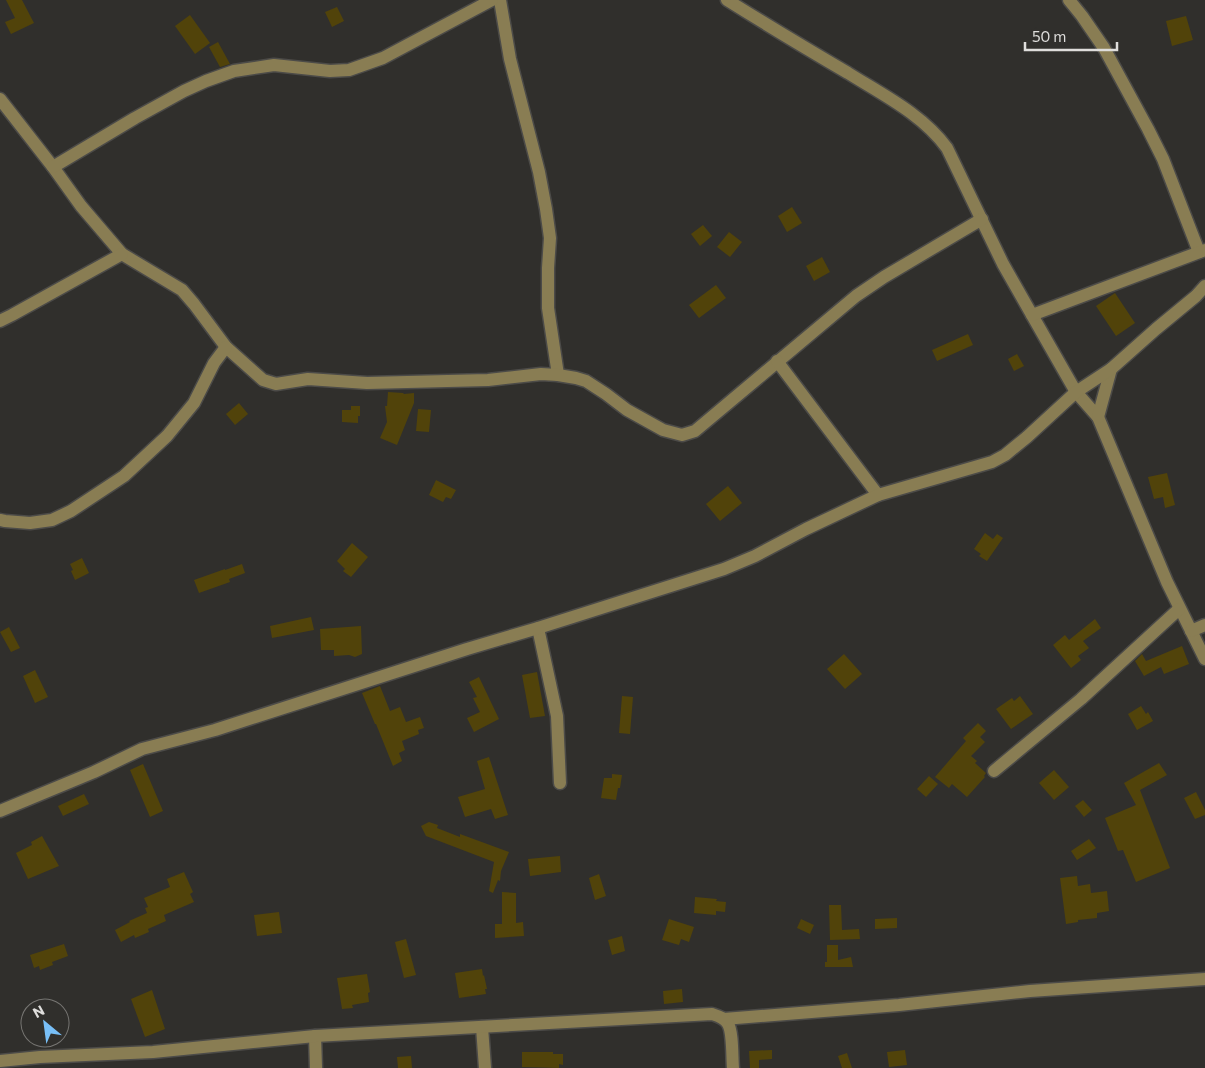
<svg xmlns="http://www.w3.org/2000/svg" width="1205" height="1068" viewBox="0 0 1205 1068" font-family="Commissioner,sans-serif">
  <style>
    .building { fill: #51430a }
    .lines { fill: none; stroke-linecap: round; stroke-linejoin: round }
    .minor-casing { stroke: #4c4b48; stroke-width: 15 }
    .minor { stroke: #897d53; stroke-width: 12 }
  </style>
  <rect width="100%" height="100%" fill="#302f2c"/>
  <g class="building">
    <polygon points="6,0 22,0 34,23 11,34 5,22 15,18"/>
    <polygon points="337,7 344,21 332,27 325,12"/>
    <polygon points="190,15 210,43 195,54 175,26"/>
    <polygon points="1186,16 1193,40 1172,46 1166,21"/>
    <polygon points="218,42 230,64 220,67 209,47"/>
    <polygon points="792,207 802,223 787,232 778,216"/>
    <polygon points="703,225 712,236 700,246 691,234"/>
    <polygon points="729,232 742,242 730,257 717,247"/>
    <polygon points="822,257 830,272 814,281 806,266"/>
    <polygon points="716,285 726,298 699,318 689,305"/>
    <polygon points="1115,293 1135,323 1116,336 1096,306"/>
    <polygon points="968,334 973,345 937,361 932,350"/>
    <polygon points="1017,354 1024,366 1014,371 1008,359"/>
    <polygon points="388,392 403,393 404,394 414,393 414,403 397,445 380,438 387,422 385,406 387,406"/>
    <polygon points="239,403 248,414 235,425 226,414"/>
    <polygon points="351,406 360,406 360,416 358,416 358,423 342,422 342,410 351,410"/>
    <polygon points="418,409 431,410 429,432 416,431"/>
    <polygon points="1167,473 1175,505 1165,508 1163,497 1154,499 1148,477"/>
    <polygon points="436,480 456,490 451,499 446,497 443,502 429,495"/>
    <polygon points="728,486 742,503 720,521 706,504"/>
    <polygon points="985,533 993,539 997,534 1003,538 987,561 979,556 981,554 974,549"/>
    <polygon points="352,543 368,557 351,577 343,571 345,569 337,561"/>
    <polygon points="82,558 89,573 75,580 71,571 73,570 70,564"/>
    <polygon points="242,564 245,573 229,579 230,582 199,593 194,580 225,569 225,570"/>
    <polygon points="311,617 314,630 272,638 270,626"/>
    <polygon points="1095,619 1101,628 1083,641 1089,648 1078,656 1081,660 1071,668 1053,645 1065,635 1069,640"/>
    <polygon points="361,626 362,654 355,657 349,655 334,656 334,650 321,650 320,629"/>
    <polygon points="9,627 20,648 11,652 0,632"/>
    <polygon points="1182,646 1189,664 1164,674 1161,667 1144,676 1135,661 1142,654 1146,661"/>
    <polygon points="844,654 862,674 845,689 827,669"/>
    <polygon points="35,670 48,697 35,703 23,676"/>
    <polygon points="537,672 545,716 530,718 522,675"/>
    <polygon points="479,677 499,719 474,732 467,718 480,712 473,698 477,697 469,682"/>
    <polygon points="380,686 390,711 400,707 406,722 420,717 424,728 418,730 419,734 402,741 405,750 399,753 402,761 393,766 376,724 375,724 362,693"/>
    <polygon points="622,696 633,697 630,734 619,733"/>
    <polygon points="1020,696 1033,714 1011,729 996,709 1012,698 1014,701"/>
    <polygon points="1141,706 1146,714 1148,712 1153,721 1137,730 1128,714"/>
    <polygon points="978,723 986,731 980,737 985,742 971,756 977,761 975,763 986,773 984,776 985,777 967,797 952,784 949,788 935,777 966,741 963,738"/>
    <polygon points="489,757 508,815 495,819 491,809 465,817 458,797 485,789 477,761"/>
    <polygon points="1159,763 1167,775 1140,790 1170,868 1136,882 1123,850 1118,851 1105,818 1136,805 1124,783"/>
    <polygon points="143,764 163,811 150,817 130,770"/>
    <polygon points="1054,770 1069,787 1054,800 1039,783"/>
    <polygon points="612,774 622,775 620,788 618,788 616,800 601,798 604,778 612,778"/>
    <polygon points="929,776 938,784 926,797 917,789"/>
    <polygon points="1196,792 1205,810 1205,815 1195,819 1184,798"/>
    <polygon points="84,794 89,804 63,816 58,806"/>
    <polygon points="1083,800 1092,810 1084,817 1075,806"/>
    <polygon points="429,822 438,825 437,828 460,837 460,834 509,852 501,871 500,881 498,880 493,893 489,891 494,862 426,836 421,826"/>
    <polygon points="42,836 59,866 28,879 16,853 32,845 31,842"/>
    <polygon points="1089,839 1096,848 1077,860 1071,851"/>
    <polygon points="560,856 561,872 530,876 528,859"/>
    <polygon points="184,872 193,892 190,894 194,902 164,915 166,921 148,929 149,932 135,938 134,935 121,942 115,930 130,922 129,921 147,913 145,908 148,907 144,898 170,887 167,879"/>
    <polygon points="599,874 606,896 595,900 589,878"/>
    <polygon points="1077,876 1078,886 1090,884 1091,893 1107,891 1109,911 1097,913 1097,918 1078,920 1078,922 1066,924 1060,878"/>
    <polygon points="502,892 516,893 516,923 523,922 524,936 495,938 495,924 502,924"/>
    <polygon points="695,897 717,899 716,901 726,902 725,912 716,911 716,915 694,913"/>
    <polygon points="829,905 841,905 842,930 859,929 860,939 830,940"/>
    <polygon points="279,912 282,933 257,936 254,915"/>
    <polygon points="897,918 897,928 875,929 875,919"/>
    <polygon points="669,919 694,927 689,942 681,939 679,945 662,940"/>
    <polygon points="801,919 814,925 810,934 797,928"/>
    <polygon points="622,936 625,951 612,955 608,940"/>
    <polygon points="406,939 416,975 404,978 395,942"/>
    <polygon points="64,944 68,956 52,962 53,965 40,970 39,966 34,968 30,955"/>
    <polygon points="827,945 838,945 838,960 851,957 853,967 825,967 825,962 827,962"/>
    <polygon points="482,969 483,976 484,975 487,989 485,989 486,994 459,998 455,973"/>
    <polygon points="367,974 370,992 368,993 369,1002 352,1005 353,1008 342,1009 337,978"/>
    <polygon points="682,989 683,1002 664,1004 663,991"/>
    <polygon points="152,990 165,1029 145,1037 131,999"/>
    <polygon points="772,1050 772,1059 759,1060 759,1068 750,1068 749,1051"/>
    <polygon points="905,1050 907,1065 889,1067 887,1052"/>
    <polygon points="522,1052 553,1052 553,1054 563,1054 563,1065 559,1064 559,1068 522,1067"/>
    <polygon points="847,1053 852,1068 842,1068 838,1056"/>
    <polygon points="411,1056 412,1068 398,1068 397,1057"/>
  </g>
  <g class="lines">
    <defs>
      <g id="minor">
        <polyline points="500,0 510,59 539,172 546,209 550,238 548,268 548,308 558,375"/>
        <path d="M727,0C767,25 807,49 848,73C883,95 922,114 947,148L1003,264L1032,315L1076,392L1098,417L1167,582L1205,659"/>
        <polyline points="1069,0 1082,16 1104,48 1148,129 1163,159 1199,252"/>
        <polyline points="0,99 53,167 81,206 122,254 182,290 194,304 226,347 263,380 276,384 308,379 367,383 488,380 541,374 558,375 576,378 586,381 606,394 627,410 663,430 682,435 695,431 856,296 884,277 982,219"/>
        <polyline points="53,167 135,118 184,91 206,81 234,71 274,65 330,71 349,70 383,58 492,0"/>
        <polyline points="1032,315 1205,250"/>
        <polyline points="0,321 12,315 122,254"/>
        <polyline points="777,361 878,495"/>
        <polyline points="1098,417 1111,369"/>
        <polyline points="0,520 5,521 30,523 52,520 71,511 124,476 167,436 194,403 214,363 226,347"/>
        <polyline points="538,628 557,716 560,783"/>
        <polyline points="1191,631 1205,625"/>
        <polyline points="994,771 1081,699 1179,609"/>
        <polyline points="0,811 94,772 142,749 215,730 467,649 538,628 724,569 755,556 806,529 878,495 992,462 1005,455 1027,437 1076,392 1111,369 1156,329 1196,296 1205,286"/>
        <polyline points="724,1019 899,1005 1030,991 1205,979"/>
        <polyline points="482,1027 485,1068"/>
        <polyline points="315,1036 316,1068"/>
        <path d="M0,1061L40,1057L153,1052L315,1036L712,1014C718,1016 725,1018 728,1024C733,1032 732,1058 733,1068"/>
      </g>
    </defs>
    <use href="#minor" class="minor-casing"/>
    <use href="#minor" class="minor"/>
  </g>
  <g transform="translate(45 1023) rotate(331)"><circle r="24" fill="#302f2c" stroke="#767572"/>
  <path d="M0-4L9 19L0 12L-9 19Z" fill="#78bff7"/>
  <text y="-8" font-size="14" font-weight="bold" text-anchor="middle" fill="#dfdedc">N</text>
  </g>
  <path d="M1025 42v8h92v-8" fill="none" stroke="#dfdedc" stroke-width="2.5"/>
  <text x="1032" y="42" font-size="15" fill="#dfdedc" stroke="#302f2c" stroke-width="4" paint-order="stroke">50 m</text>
</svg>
